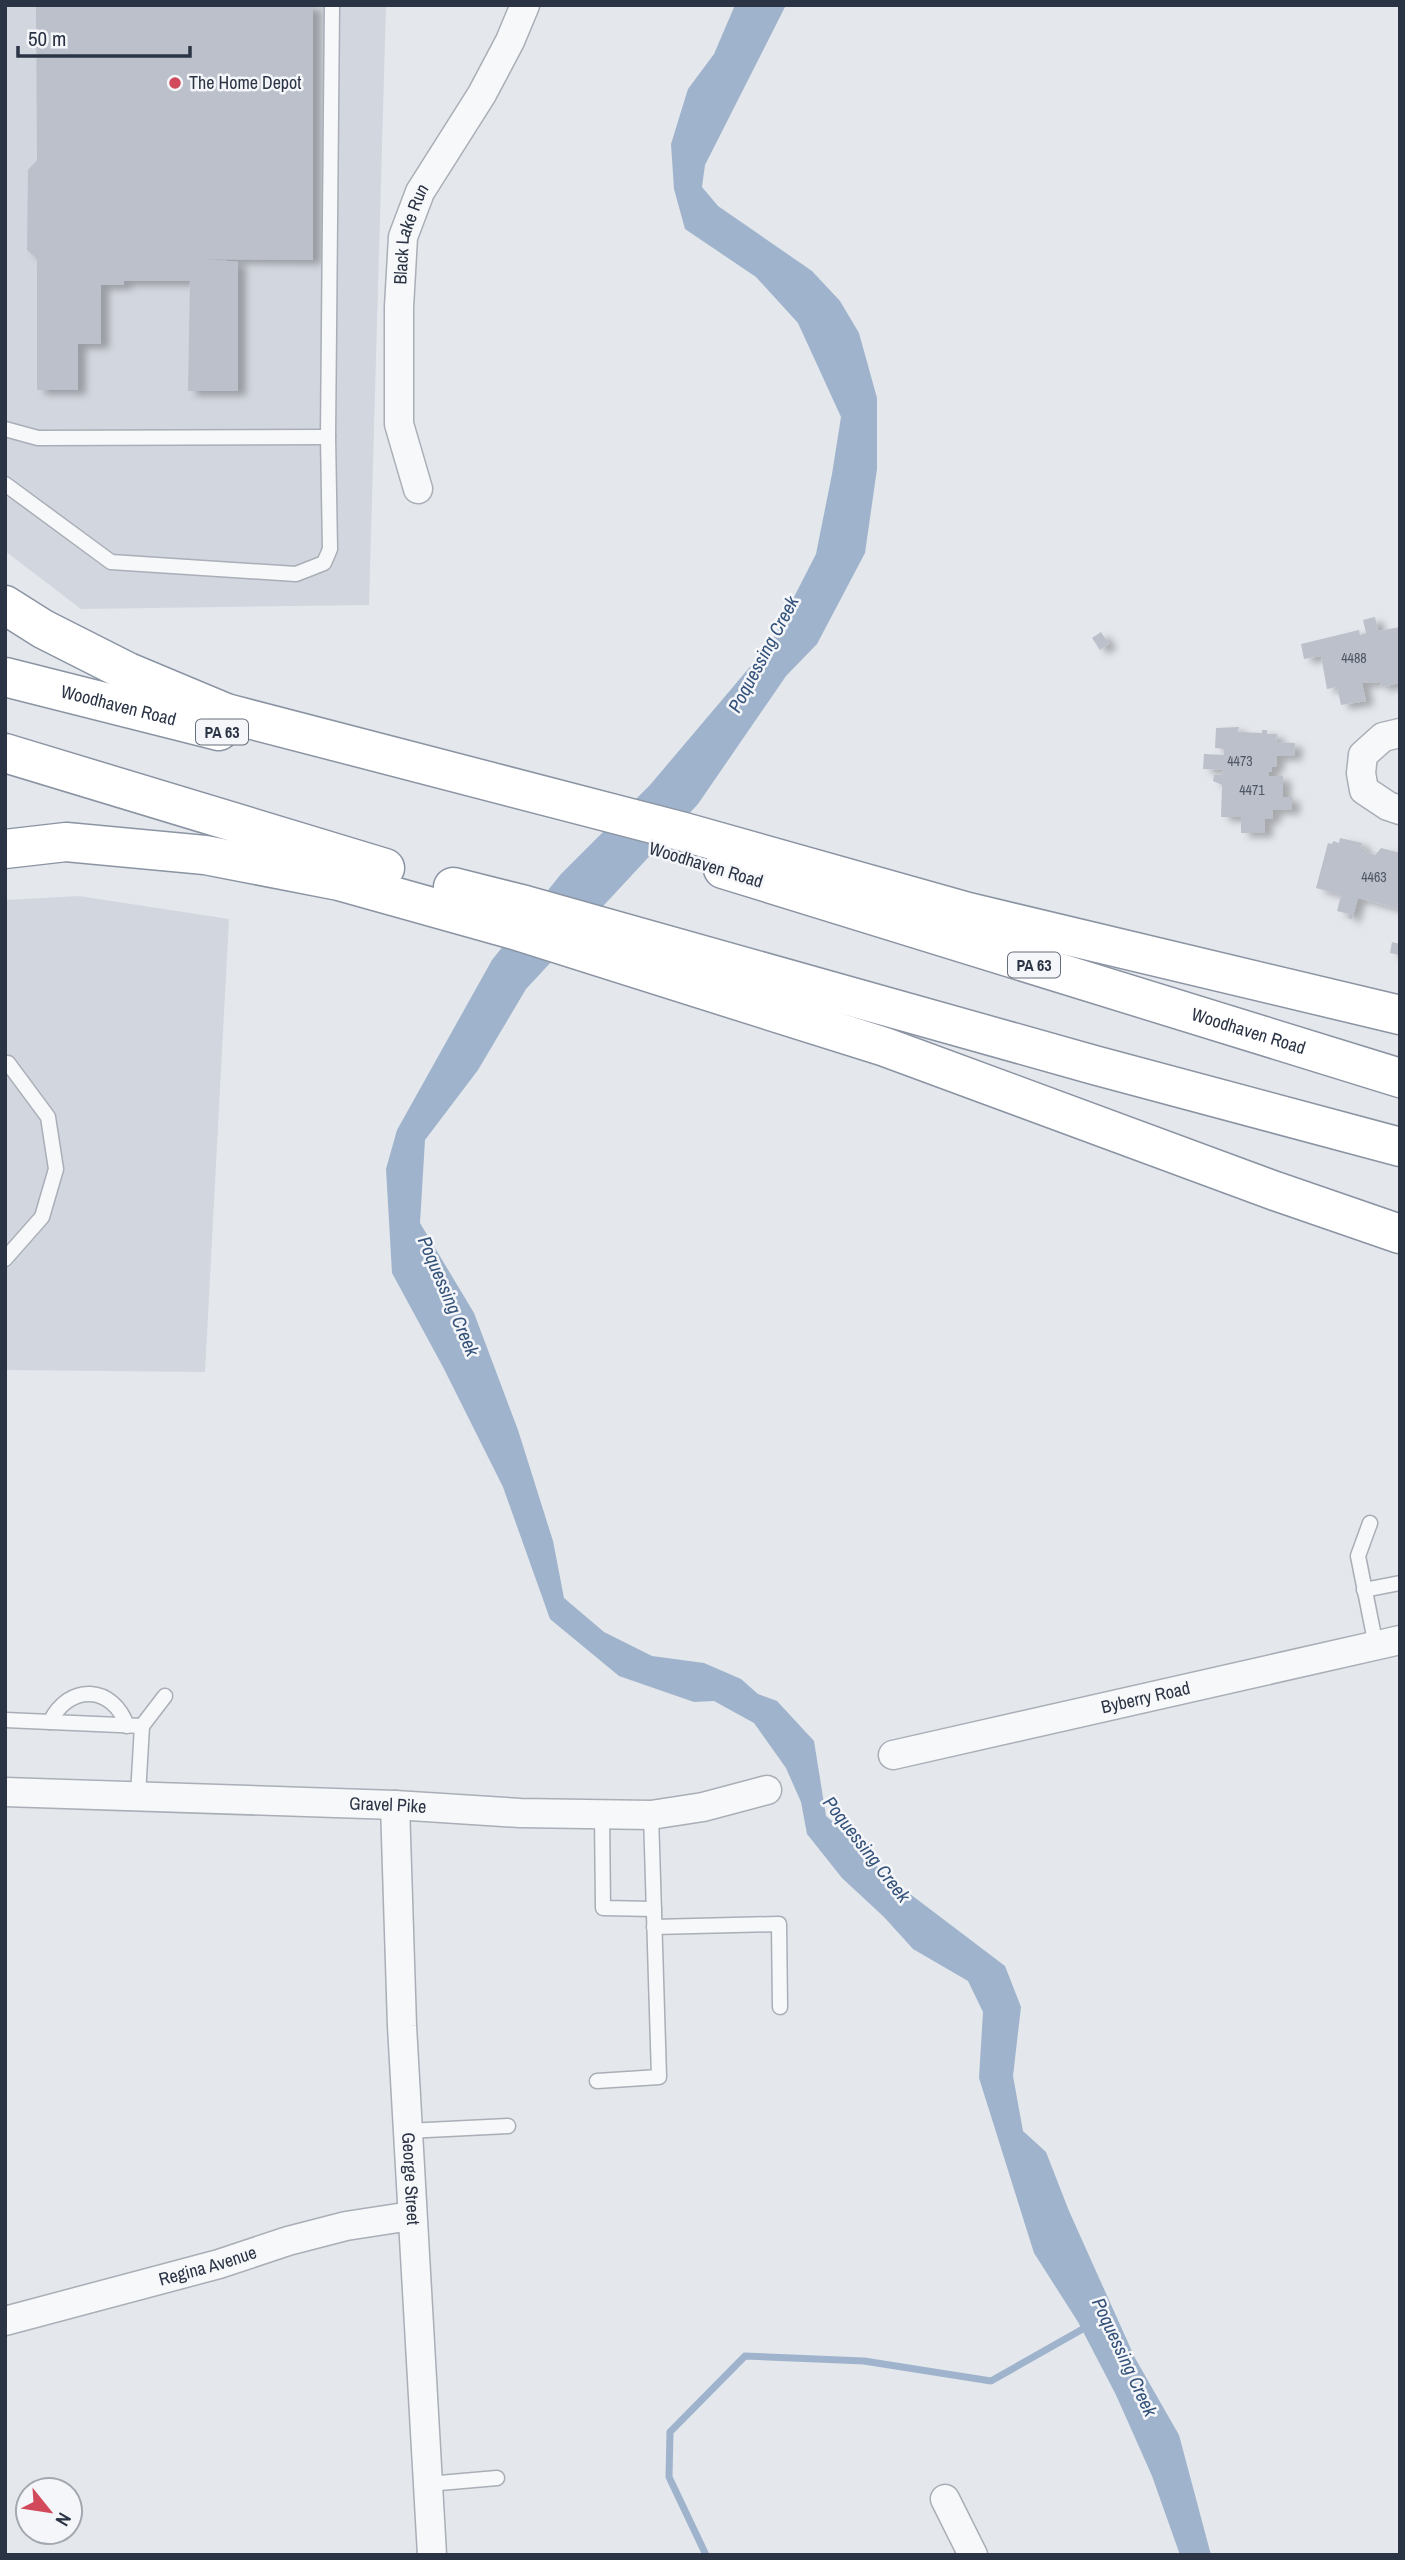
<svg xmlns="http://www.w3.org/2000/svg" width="1405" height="2560" viewBox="0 0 1405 2560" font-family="'Archivo Narrow',sans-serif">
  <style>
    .built { fill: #d2d6de }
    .water { fill: #9fb4cc }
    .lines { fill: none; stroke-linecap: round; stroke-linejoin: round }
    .stream { stroke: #9fb4cc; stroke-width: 7 }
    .building { fill: #bbc0ca; filter: url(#shadow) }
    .lane-casing { stroke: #a9aeb7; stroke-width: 17 }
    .street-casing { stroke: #a9aeb7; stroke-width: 31 }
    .highway-casing { stroke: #8b94a3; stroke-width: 41 }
    .lane { stroke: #f7f8fa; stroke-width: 14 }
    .street { stroke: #f7f8fa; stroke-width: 28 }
    .highway { stroke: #fff; stroke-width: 38 }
    .poi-dot { fill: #d1495b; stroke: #f4f6f9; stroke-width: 2.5 }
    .labels { text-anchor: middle; stroke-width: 5; stroke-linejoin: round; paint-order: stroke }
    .number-label { font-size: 14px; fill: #4f5766 }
    .shield { fill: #f4f6f9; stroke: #676e7b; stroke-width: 2 }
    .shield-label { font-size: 16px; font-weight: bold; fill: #2b3445 }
    .poi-label { font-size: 18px; fill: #2b3445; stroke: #f4f6f9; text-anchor: start }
    .street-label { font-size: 18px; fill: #2b3445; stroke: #f4f6f9 }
    .water-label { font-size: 19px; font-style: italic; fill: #34527a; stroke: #f4f6f9 }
  </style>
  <defs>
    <filter id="shadow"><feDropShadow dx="8" dy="4.5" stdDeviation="3.5" flood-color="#0004"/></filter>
  </defs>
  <rect width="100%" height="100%" fill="#e4e7ec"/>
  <g class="built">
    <polygon points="5,5 386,5 369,605 81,609 5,551"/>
    <polygon points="79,896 229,919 205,1372 5,1370 5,900"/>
  </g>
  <polygon class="water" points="735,5 786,5 705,165 702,187 718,206 812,271 840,301 859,333 877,398 877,469 865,553 817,644 786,676 698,804 526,989 478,1070 425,1140 420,1223 474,1313 518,1430 553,1541 564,1598 604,1632 652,1656 704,1663 741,1679 758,1694 777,1701 814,1741 826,1816 851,1837 885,1875 1005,1966 1021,2007 1013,2076 1023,2131 1046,2152 1069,2211 1135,2358 1179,2435 1211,2555 1180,2555 1152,2476 1116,2395 1078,2322 1034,2253 979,2078 983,2012 968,1981 913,1949 884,1917 842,1878 807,1834 801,1802 786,1768 754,1723 714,1701 694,1702 619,1676 550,1619 503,1487 443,1367 392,1273 386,1169 397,1130 492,960 561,874 650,785 771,642 816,554 832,474 841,417 798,323 756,277 685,229 674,189 671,144 688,89 714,54"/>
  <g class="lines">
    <polyline class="stream" points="706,2555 669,2477 670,2432 745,2356 864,2361 991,2381 1088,2326"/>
  </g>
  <g class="building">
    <polygon points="36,5 313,5 313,260 206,259 238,262 238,391 188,391 190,281 124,281 124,285 101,285 101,344 78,344 78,390 37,390 37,259 27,250 28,170 37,160"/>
    <polygon points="1375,617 1378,631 1400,627 1400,683 1381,687 1380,682 1362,683 1366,701 1341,705 1337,687 1327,689 1321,656 1304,659 1301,644 1359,630 1360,635 1366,633 1363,620"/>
    <polygon points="1101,632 1109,644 1100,650 1092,638"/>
    <polygon points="1239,727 1238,732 1262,733 1262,730 1267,730 1267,734 1277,734 1276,742 1295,743 1294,756 1277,756 1276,767 1272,767 1272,772 1269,772 1269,776 1283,776 1283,797 1292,797 1292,810 1273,810 1273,819 1265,819 1265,833 1241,833 1241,817 1221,817 1222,785 1213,781 1214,775 1222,775 1223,770 1203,769 1204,754 1224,755 1224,749 1215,748 1216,728"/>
    <polygon points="1340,838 1362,843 1361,848 1367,850 1366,852 1375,855 1381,848 1400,853 1399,909 1358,898 1352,919 1348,918 1349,914 1337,911 1341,895 1316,888 1328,843 1332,844 1333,841 1339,843"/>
    <polygon points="1392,942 1400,944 1400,955 1390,953"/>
  </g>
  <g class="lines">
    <defs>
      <g id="lane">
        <polyline points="5,429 38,438 328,437"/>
        <polyline points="5,484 111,562 296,574 324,563 330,549 328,437 332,5"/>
        <polyline points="5,1063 8,1063 48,1117 56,1169 42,1217 5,1259"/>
        <polyline points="1370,1523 1358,1556 1376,1646"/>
        <polyline points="1364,1590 1400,1583"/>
        <polyline points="5,1720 142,1726 138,1795"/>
        <path d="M50,1722C69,1683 113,1685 127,1726"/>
        <polyline points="142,1726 165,1696"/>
        <polyline points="602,1814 603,1908 654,1909"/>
        <polyline points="654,1927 779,1924 780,2007"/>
        <polyline points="597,2081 659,2077 651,1815"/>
        <polyline points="407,2131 508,2126"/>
        <polyline points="428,2484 497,2478"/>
      </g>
      <g id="street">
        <path id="s1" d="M418,489L399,424V307L403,237L420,192L482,94L510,41L525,5"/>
        <polyline points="1400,733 1383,737 1363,755 1361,773 1364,790 1388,806 1400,810"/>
        <path id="s2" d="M893,1755L1400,1640"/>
        <path id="s3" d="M5,1792L395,1805L520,1813L651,1815L703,1807L767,1790"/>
        <path id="s4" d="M395,1805L402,2026L432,2555"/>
        <path id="s5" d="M5,2321L219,2264L288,2241L346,2226L411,2216"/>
        <polyline points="945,2499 973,2555"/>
      </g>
      <g id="highway">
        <polyline points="5,605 43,629 128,672 226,713 684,832 968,912 1400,1015"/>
        <path id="s6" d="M5,677L219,731"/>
        <polyline points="5,753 385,868"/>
        <polyline points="5,849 66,842 205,855 339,881 514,930 885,1047 1275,1191 1400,1234"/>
        <path id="s7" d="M723,869L1400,1078"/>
        <polyline points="453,887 525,905 1094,1065 1400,1147"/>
      </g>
    </defs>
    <use href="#lane" class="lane-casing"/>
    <use href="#street" class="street-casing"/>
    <use href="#highway" class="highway-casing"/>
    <use href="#lane" class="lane"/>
    <use href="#street" class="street"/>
    <use href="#highway" class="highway"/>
  </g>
  <circle class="poi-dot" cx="175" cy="83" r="7"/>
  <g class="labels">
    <g class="number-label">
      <text x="1354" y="663">4488</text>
      <text x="1240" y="766">4473</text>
      <text x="1252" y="795">4471</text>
      <text x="1374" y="882">4463</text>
    </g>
    <g class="shield">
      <rect x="196" y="719.5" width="52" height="25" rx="5"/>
      <rect x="1008" y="952.5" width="52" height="25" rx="5"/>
    </g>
    <g class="shield-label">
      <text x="222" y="738">PA 63</text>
      <text x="1034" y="971">PA 63</text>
    </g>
    <g class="poi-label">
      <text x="189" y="89">The Home Depot</text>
    </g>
    <g class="street-label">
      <text dy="6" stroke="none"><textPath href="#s1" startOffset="259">Black Lake Run</textPath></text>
      <text dy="6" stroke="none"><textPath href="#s6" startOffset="117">Woodhaven Road</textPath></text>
      <text transform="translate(706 865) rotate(17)" y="6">Woodhaven Road</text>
      <text dy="6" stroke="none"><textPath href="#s7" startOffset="550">Woodhaven Road</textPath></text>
      <text dy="6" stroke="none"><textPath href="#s2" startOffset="259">Byberry Road</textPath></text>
      <text dy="6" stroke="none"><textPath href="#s3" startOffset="383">Gravel Pike</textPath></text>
      <text dy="6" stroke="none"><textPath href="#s4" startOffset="374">George Street</textPath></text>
      <text dy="6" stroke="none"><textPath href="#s5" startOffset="210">Regina Avenue</textPath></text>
    </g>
    <g class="water-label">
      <text transform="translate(763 654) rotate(-62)" y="7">Poquessing Creek</text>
      <text transform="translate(449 1296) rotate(67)" y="7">Poquessing Creek</text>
      <text transform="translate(867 1849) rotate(52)" y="7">Poquessing Creek</text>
      <text transform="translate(1125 2357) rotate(65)" y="7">Poquessing Creek</text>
    </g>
  </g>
  <rect width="1405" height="2560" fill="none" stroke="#2b3445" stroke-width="14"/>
  <g transform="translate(49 2511) rotate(120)"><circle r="33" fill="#f4f6f9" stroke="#a4a8b1" stroke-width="2"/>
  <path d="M0-5L12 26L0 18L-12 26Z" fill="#d1495b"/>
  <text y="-10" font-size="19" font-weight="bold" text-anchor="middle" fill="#2b3445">N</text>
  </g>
  <path d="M18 46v10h172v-10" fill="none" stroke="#2b3445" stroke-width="3.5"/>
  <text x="28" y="46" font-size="21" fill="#2b3445" stroke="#f4f6f9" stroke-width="5" paint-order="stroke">50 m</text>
</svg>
